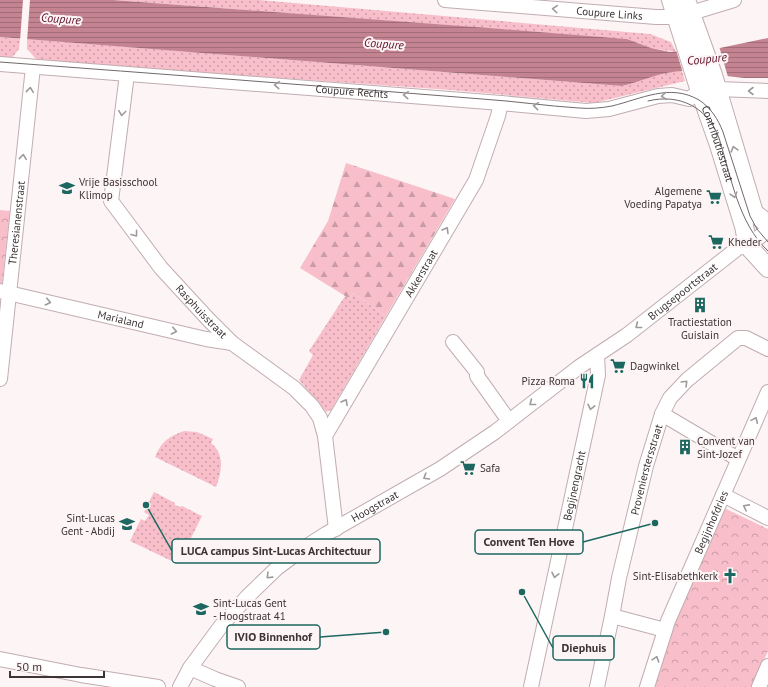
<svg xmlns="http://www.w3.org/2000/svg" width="768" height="687" viewBox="0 0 768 687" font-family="'PT Sans',sans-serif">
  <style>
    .grass { fill: url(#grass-dots) }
    .forest { fill: url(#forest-firs) }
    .park { fill: url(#park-crowns) }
    .water { fill: url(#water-rules) }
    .pier { fill: #fcf4f5 }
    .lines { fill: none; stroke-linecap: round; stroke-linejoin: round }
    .minor-casing { stroke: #c1adb1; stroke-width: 16 }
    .major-casing { stroke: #c1adb1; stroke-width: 20 }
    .minor { stroke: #fff; stroke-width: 14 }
    .major { stroke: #fff; stroke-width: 18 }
    .tram { stroke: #71696a; stroke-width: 1 }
    .oneway { stroke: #9e9a9a }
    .labels { text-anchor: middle; stroke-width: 4; stroke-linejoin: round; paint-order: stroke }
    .street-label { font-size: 11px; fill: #3c3435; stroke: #fcf4f5 }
    .poi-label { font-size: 11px; fill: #3c3435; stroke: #fcf4f5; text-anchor: start }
    .water-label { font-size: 12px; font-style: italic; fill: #5d112b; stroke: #fcf4f5 }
    .leader { fill: none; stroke: #1c675f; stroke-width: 1.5 }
    .callout-dot { fill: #1c675f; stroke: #fcf4f5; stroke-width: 1.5 }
    .callout { fill: #fcf4f5; stroke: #1c675f; stroke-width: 1.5 }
    .callout-label { font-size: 12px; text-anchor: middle; font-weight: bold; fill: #3c3435 }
  </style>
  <defs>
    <pattern id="grass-dots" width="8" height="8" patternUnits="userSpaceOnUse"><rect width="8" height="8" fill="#f8bfca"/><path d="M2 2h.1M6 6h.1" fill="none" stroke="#ca9ca5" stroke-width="1.8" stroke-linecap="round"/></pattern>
    <pattern id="forest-firs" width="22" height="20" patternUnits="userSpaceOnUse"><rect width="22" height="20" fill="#f8bfca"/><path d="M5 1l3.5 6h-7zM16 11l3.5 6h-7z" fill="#ca9ca5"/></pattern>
    <pattern id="park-crowns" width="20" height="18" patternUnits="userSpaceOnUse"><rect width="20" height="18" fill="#f8bfca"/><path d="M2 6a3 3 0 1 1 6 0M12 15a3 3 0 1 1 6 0" fill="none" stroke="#ca9ca5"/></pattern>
    <pattern id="water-rules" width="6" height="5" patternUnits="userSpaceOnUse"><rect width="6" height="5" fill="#c38391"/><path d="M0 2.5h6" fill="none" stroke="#a06c77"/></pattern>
  </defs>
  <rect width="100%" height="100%" fill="#fcf4f5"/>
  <g class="grass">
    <polygon points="113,0 259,0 650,34 671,42 676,52 651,48 627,39"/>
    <polygon points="0,37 20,39 19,49 11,59 0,58"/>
    <path d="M27,39L622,86C643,81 660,71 682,71L685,81L594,103L451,90L38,61L27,49Z"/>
    <polygon points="353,293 386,316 331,410 326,412 299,380 313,355 309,351 345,296 350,299"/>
    <path d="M184,431L197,432L213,439L211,443C225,454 222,472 216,487L155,457C162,441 168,437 184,431Z"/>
    <polygon points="154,492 175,503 175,505 180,507 182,506 202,516 178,564 130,541 141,519 145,521 149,515 144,512"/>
  </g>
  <polygon class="forest" points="346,163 455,199 386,316 353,293 350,299 300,268 328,221"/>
  <g class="park">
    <polygon points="0,210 10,211 2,283 0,284"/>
    <polygon points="724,508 768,529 768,651 752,687 653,687 679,609"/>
  </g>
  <path class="water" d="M0,0H113L502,29L627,39L651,48L670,52L720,48L768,38V78H744L682,71C660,72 643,81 622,86L0,37Z"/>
  <g class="pier">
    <polygon points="23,0 30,0 27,41 20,41"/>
    <polygon points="719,46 728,77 720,78 683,73 676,50"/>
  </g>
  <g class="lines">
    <defs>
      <g id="minor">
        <path id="s1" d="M445,0L656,17H677"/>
        <polyline points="691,13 734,0"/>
        <path id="s2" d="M0,64L501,103L586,111L609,109L658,96L672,95L689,99L700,91"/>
        <path id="s3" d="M127,74L111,201L161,268L208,319L232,343L294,388L312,406L320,418L325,436L336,529"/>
        <polyline points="717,89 768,91"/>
        <path id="s4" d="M0,291L206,339L232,343"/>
        <polyline points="453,342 477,372 477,376 509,421"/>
        <path id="s5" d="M0,379L33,67"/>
        <polyline points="662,414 738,459"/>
        <path id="s6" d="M325,436L476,180L498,116L501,103"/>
        <polyline points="723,495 768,518"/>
        <polyline points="612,616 665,630"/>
        <polyline points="0,659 81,675 158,687"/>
        <polyline points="190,668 215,679 238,687"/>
        <path id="s7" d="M180,687L190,668L221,626L247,597L277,568L301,550L326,534L440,469L495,432L579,367L627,335L738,248L748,246L768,230"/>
        <path id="s8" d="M531,687L598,375L597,355"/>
        <path id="s9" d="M597,687L612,616L619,578L646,466L662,414L670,398L687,380L738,338H746L768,349"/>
        <path id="s10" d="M647,687L668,621L768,392"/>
        <polyline points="759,687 768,666"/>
      </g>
      <g id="major">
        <path id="s11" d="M671,0L700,91L719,145L744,226L748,246L768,268"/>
        <polyline points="686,0 713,75 754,213 768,224"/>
      </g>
    </defs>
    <use href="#minor" class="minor-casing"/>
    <use href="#major" class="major-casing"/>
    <use href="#minor" class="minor"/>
    <use href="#major" class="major"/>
    <g class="tram">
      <path d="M0,62C161,74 321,86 482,99C514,101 546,106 579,108C590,109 601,108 612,106C641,99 670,83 699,100C711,108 718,119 723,132L750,216L757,229L768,242"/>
      <path d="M648,101C680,93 708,108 719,138C731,176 738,223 768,251"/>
    </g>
  </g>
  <defs><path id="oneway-chevron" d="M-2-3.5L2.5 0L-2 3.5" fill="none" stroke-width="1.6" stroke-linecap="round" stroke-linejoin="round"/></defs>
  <g class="oneway">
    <use href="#oneway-chevron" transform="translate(555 9) rotate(-175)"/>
    <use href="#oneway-chevron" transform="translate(277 85) rotate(-176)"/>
    <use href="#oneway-chevron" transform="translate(30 90) rotate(-84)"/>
    <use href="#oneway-chevron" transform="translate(751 91) rotate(-180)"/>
    <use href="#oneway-chevron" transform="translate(406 95) rotate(-176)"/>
    <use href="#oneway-chevron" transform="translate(664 96) rotate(175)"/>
    <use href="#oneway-chevron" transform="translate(536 106) rotate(-174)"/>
    <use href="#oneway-chevron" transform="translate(122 113) rotate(97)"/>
    <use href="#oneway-chevron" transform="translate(734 149) rotate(-106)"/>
    <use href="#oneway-chevron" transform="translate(23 157) rotate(-84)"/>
    <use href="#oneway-chevron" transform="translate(734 195) rotate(73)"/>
    <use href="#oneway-chevron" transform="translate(446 230) rotate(-59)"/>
    <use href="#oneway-chevron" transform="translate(135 234) rotate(53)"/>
    <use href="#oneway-chevron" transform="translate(48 302) rotate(13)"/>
    <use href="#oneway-chevron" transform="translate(638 326) rotate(142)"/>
    <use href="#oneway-chevron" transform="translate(174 331) rotate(13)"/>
    <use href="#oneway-chevron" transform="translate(685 383) rotate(-45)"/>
    <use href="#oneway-chevron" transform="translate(345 402) rotate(-61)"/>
    <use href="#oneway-chevron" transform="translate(532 403) rotate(142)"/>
    <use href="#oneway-chevron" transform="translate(591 407) rotate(102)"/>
    <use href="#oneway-chevron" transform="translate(755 420) rotate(-66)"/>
    <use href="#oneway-chevron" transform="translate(426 477) rotate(149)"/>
    <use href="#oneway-chevron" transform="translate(746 507) rotate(-152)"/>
    <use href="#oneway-chevron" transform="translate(555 575) rotate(102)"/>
    <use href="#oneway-chevron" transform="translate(269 576) rotate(136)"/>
    <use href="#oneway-chevron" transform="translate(656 659) rotate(-72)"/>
  </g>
  <defs>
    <symbol id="school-bare" viewBox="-9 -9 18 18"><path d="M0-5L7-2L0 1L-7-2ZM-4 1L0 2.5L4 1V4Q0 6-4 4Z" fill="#1c675f" stroke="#fcf4f5" stroke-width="2.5" paint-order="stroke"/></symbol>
    <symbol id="supermarket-bare" viewBox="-9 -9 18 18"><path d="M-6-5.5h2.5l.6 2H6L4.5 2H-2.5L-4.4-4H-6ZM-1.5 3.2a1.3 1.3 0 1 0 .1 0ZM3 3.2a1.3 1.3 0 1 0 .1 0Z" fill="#1c675f" stroke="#fcf4f5" stroke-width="2.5" paint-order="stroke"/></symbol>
    <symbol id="building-bare" viewBox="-9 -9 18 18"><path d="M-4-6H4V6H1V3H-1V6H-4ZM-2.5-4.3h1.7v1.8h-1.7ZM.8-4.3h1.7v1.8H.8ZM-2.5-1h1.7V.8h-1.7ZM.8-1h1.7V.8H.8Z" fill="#1c675f" stroke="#fcf4f5" stroke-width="2.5" paint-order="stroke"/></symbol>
    <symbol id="restaurant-bare" viewBox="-9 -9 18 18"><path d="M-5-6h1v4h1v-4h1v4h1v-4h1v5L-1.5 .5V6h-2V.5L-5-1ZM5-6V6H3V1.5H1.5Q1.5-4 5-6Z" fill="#1c675f" stroke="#fcf4f5" stroke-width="2.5" paint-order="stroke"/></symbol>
    <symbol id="university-bare" viewBox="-9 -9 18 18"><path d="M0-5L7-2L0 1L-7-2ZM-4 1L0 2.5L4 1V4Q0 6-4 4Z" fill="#1c675f" stroke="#fcf4f5" stroke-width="2.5" paint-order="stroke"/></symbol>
    <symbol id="church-bare" viewBox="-9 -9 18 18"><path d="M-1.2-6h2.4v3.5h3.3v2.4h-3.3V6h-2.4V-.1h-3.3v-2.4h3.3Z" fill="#1c675f" stroke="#fcf4f5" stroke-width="2.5" paint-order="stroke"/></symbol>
  </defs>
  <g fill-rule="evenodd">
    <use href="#school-bare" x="56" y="177" width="22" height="22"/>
    <use href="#supermarket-bare" x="703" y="186" width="22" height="22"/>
    <use href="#supermarket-bare" x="705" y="231" width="22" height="22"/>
    <use href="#building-bare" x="689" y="294" width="22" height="22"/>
    <use href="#supermarket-bare" x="607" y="355" width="22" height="22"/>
    <use href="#restaurant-bare" x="576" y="370" width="22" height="22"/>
    <use href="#building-bare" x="674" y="436" width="22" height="22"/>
    <use href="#supermarket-bare" x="457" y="457" width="22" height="22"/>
    <use href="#university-bare" x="116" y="513" width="22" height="22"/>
    <use href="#church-bare" x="719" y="565" width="22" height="22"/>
    <use href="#university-bare" x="190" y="598" width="22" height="22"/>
  </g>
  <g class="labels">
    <g class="street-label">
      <text dy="4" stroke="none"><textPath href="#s1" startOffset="165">Coupure Links</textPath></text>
      <text dy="4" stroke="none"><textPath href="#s2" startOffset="353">Coupure Rechts</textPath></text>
      <text dy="4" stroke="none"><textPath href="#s11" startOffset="151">Contributiestraat</textPath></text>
      <text dy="4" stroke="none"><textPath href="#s5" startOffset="157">Theresianenstraat</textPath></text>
      <text dy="4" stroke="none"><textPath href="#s6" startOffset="189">Akkerstraat</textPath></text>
      <text dy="4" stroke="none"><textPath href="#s7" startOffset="646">Brugsepoortstraat</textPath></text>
      <text dy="4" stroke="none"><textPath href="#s3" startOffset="271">Rasphuisstraat</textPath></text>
      <text dy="4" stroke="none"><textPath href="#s4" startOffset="124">Marialand</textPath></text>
      <text dy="4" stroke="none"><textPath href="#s9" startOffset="223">Provenierstersstraat</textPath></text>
      <text dy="4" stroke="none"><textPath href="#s8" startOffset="206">Begijnengracht</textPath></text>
      <text dy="4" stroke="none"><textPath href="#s7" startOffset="270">Hoogstraat</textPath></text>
      <text dy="4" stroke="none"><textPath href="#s10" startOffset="177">Begijnhofdries</textPath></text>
    </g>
    <g class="poi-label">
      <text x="79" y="186">Vrije Basisschool<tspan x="79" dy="13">Klimop</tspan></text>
      <text x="702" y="195" text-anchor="end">Algemene<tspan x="702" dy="13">Voeding Papatya</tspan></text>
      <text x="728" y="246">Kheder</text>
      <text x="700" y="326" text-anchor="middle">Tractiestation<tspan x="700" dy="13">Guislain</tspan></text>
      <text x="630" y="370">Dagwinkel</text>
      <text x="575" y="385" text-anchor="end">Pizza Roma</text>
      <text x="697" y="445">Convent van<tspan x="697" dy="13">Sint-Jozef</tspan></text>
      <text x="480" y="472">Safa</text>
      <text x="115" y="522" text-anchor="end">Sint-Lucas<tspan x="115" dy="13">Gent - Abdij</tspan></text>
      <text x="718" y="580" text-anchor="end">Sint-Elisabethkerk</text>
      <text x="213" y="607">Sint-Lucas Gent<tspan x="213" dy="13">- Hoogstraat 41</tspan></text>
    </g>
    <g class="water-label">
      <text transform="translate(61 19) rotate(4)" y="4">Coupure</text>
      <text transform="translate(384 44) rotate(4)" y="4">Coupure</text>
      <text transform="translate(707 59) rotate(-6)" y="4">Coupure</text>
    </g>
  </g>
  <path class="leader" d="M655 523L583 542M146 505L172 551M386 632L320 637M522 592L553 648"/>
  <g class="callout-dot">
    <circle cx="655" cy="523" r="4"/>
    <circle cx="146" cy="505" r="4"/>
    <circle cx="386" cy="632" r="4"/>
    <circle cx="522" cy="592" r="4"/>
  </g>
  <g class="callout">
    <rect x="475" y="530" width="108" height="24" rx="4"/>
    <rect x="172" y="539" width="208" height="24" rx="4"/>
    <rect x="227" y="625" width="93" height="24" rx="4"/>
    <rect x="553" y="636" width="61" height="24" rx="4"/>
  </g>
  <g class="callout-label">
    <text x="529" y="546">Convent Ten Hove</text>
    <text x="276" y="555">LUCA campus Sint-Lucas Architectuur</text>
    <text x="273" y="641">IVIO Binnenhof</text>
    <text x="584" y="652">Diephuis</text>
  </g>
  <path d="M10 671v6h94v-6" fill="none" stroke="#3c3435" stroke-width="2"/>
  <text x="16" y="671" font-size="12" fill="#3c3435" stroke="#fcf4f5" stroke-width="3" paint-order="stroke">50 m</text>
</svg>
